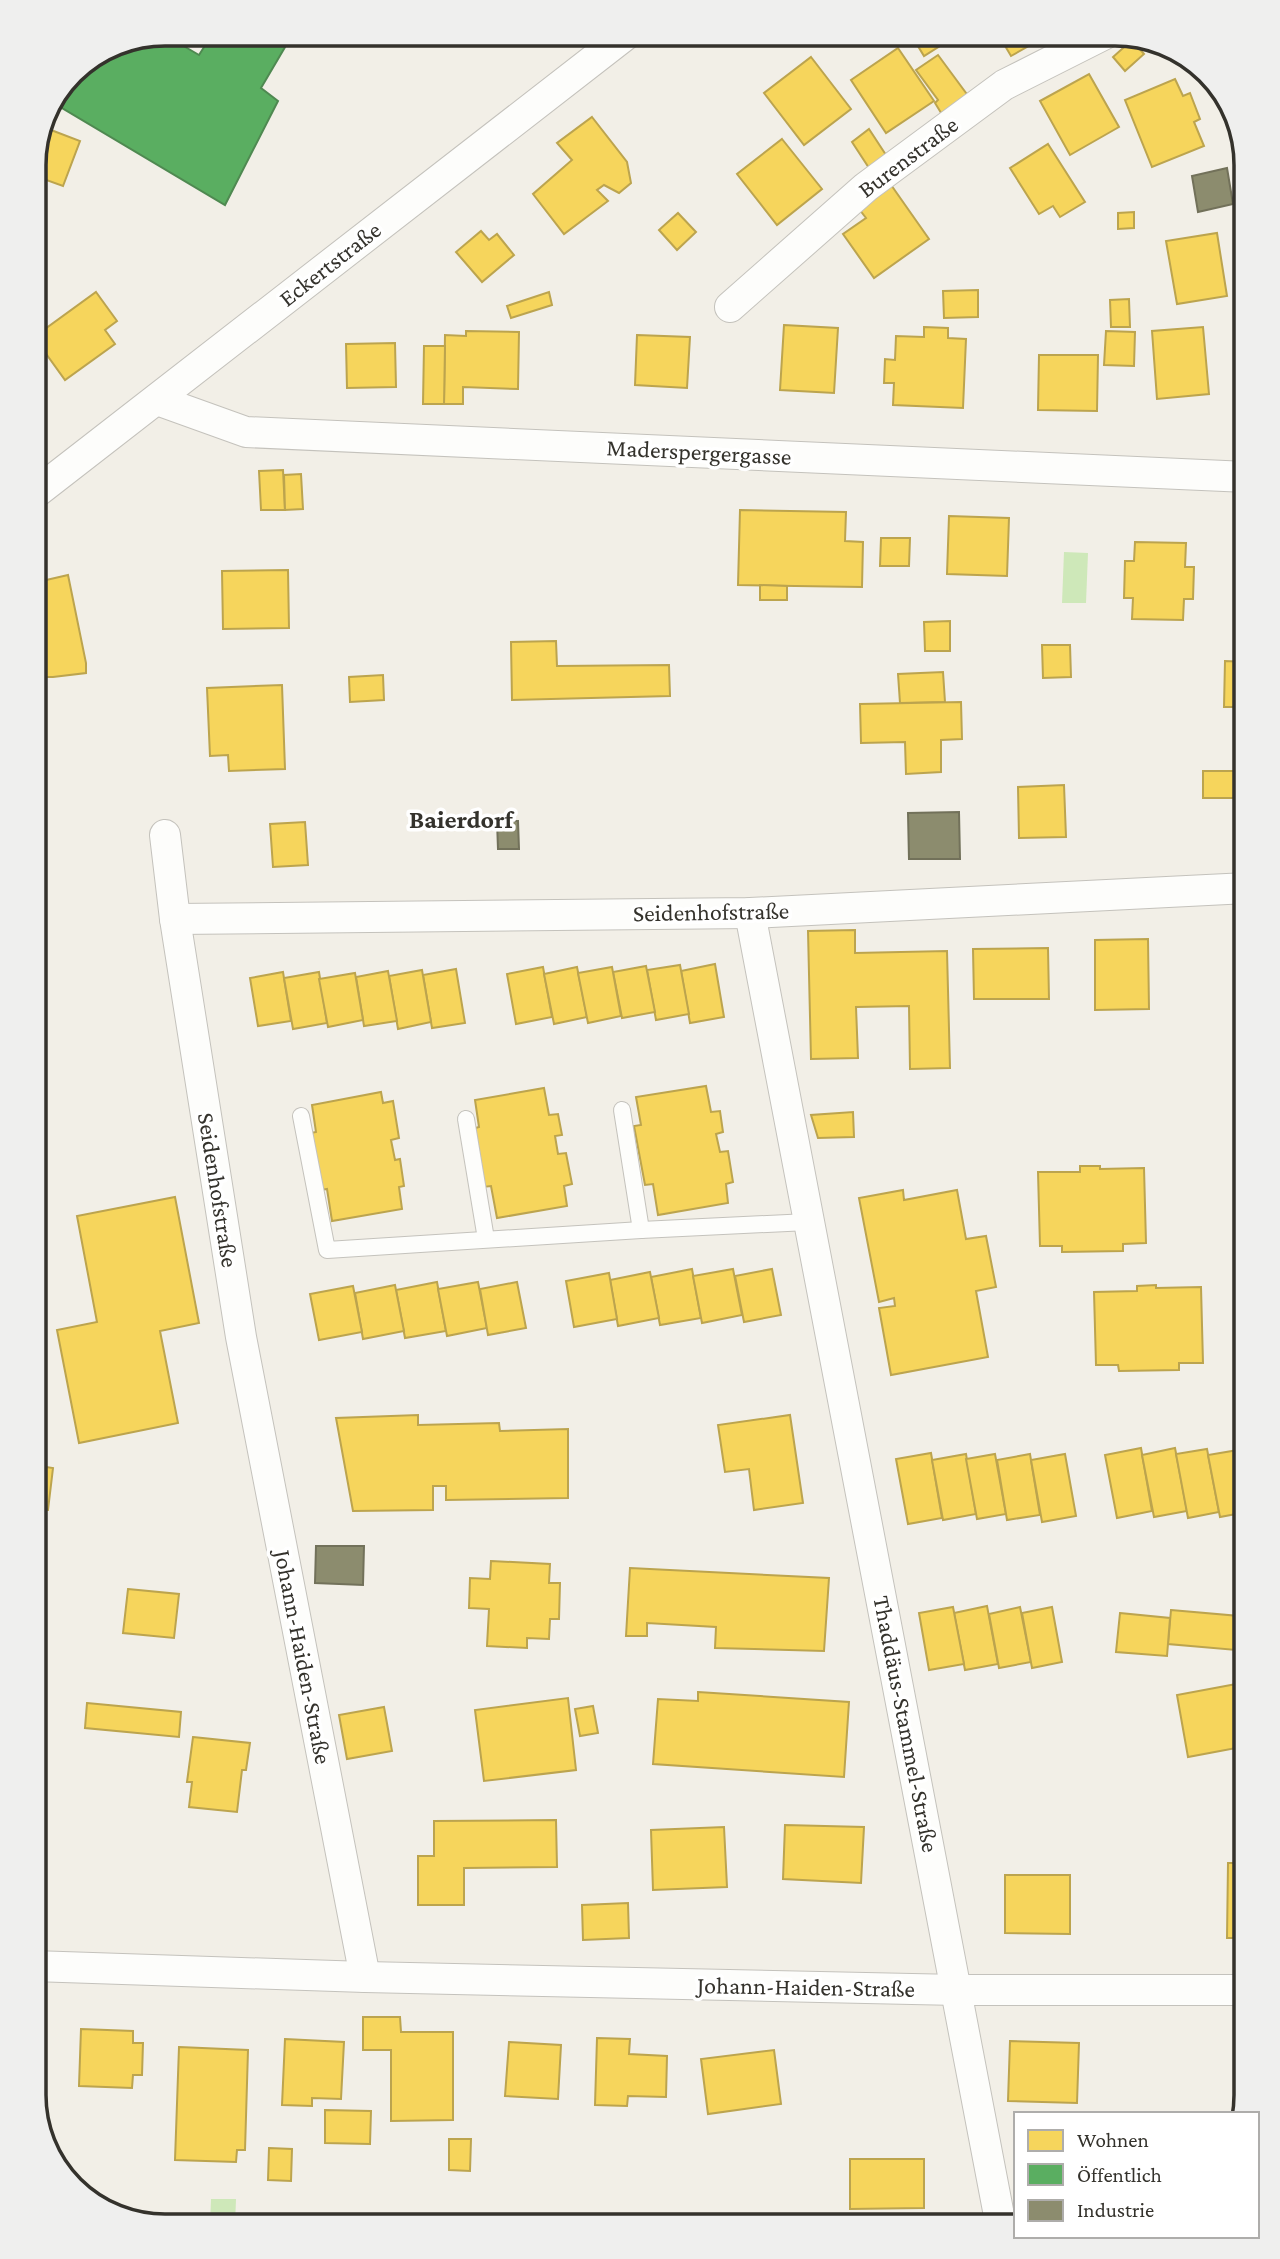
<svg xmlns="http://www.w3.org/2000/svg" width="1280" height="2259" viewBox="0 0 1280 2259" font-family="'Crimson Pro',serif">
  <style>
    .water { fill: #cee8b9 }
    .homes { fill: #f6d55c; stroke: #bca44e; stroke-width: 2 }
    .public { fill: #5aae61; stroke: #4f8951; stroke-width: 2 }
    .industry { fill: #8c8c6e; stroke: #72715a; stroke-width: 2 }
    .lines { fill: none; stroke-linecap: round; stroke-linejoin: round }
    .service-casing { stroke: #c4c2bc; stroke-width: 18 }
    .minor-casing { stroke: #c4c2bc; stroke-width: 32 }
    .service { stroke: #fdfdfb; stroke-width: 16 }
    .minor { stroke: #fdfdfb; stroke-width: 30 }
    .labels { text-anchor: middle; stroke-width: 7; stroke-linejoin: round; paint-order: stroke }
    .street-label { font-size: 24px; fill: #34322c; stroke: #fff }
    .neighbourhood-label { font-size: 26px; font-weight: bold; fill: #34322c; stroke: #fff }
    .rim { fill: none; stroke: #34322c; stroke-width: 3.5 }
  </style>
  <rect width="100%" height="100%" fill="#f2efe7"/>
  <g class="water">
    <polygon points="1064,552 1088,553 1086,603 1062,603"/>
    <polygon points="211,2199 236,2199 235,2226 210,2226"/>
  </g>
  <g class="homes">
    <polygon points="910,33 959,34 924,56"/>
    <polygon points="998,34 1050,34 1011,56"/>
    <polygon points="1132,40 1144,54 1125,71 1113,57"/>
    <polygon points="898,48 934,101 886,133 851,80"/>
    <polygon points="938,55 969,97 943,116 935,103 938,100 916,70"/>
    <polygon points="811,57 851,109 804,145 764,93"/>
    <polygon points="1089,74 1119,127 1070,155 1040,101"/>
    <polygon points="1175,79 1183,96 1190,93 1200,119 1194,122 1204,146 1152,167 1125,100"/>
    <polygon points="592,117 627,162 631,183 619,193 604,185 597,190 608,201 564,234 533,194 572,160 557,143"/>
    <polygon points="869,129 888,158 871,171 852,142"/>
    <polygon points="51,130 80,141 63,186 35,176"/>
    <polygon points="782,139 822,189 777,225 737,174"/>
    <polygon points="1048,144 1085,202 1060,217 1053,206 1039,214 1010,168"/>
    <polygon points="889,182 929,239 874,278 843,234 866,218 856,205"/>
    <polygon points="1134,212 1134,228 1118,229 1118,213"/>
    <polygon points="678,213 696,232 677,250 659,230"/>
    <polygon points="481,231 489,240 497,234 514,255 482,282 456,252"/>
    <polygon points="1217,233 1227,296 1177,304 1166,241"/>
    <polygon points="978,290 978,317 944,318 943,291"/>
    <polygon points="96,292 117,321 105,330 115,344 65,380 34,337"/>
    <polygon points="549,292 552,305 511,318 507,306"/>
    <polygon points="1129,299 1130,327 1111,327 1110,300"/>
    <polygon points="784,325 838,328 834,393 780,390"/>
    <polygon points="924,327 948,328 948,338 966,339 963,408 893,405 894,383 884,383 885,359 895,360 896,336 924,337"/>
    <polygon points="1203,327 1209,394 1157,399 1152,331"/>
    <polygon points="466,331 519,332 518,389 463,387 463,404 444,404 445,335 466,336"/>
    <polygon points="1106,331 1135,332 1134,366 1104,365"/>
    <polygon points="637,335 690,337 687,388 635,385"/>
    <polygon points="395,343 396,387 347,388 346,344"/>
    <polygon points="424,346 445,346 444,404 423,404"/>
    <polygon points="1039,355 1098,355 1097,411 1038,410"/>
    <polygon points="1247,414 1247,436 1239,437 1237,415"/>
    <polygon points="283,470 285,510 261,510 259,471"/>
    <polygon points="301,474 303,509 285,510 284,475"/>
    <polygon points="740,510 846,512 845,541 863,542 862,587 738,585"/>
    <polygon points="949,516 1009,518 1007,576 947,574"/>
    <polygon points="881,538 910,538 909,566 880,566"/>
    <polygon points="1135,542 1186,543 1185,567 1194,567 1193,599 1184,599 1183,620 1132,619 1133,598 1124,598 1125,561 1134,561"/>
    <polygon points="288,570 289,628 223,629 222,571"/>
    <polygon points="68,575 86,663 86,673 53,677 33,677 33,583"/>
    <polygon points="1242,583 1247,583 1247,599 1241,599"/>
    <polygon points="760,585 787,586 787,600 760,600"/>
    <polygon points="950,621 950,651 925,651 924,622"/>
    <polygon points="556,641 557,666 669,665 670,696 512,700 511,642"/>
    <polygon points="1042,645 1070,645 1071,677 1043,678"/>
    <polygon points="1225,661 1247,662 1247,707 1224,707"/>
    <polygon points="943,672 945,702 900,703 898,674"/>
    <polygon points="383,675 384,700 350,702 349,677"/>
    <polygon points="282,685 285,769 229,771 228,755 210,756 207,688"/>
    <polygon points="961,702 962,739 941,740 941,772 906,774 905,742 861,743 860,704"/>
    <rect x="1203" y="771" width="44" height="27"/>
    <polygon points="1064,785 1066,837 1019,838 1018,787"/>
    <polygon points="305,822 308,865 273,867 270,824"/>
    <polygon points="855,930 855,953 947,951 950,1068 910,1069 909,1006 856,1007 858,1058 811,1059 808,931"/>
    <polygon points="1148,939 1149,1009 1095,1010 1095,940"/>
    <polygon points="1048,948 1049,999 974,999 973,949"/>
    <polygon points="715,964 724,1017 690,1023 681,971"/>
    <polygon points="680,965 689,1014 656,1020 647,970"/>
    <polygon points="646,966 655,1012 622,1018 613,972"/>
    <polygon points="543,967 552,1017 516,1024 507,974"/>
    <polygon points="577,967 587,1017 554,1024 544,974"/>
    <polygon points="612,967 621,1016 588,1023 578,973"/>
    <polygon points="456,969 465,1023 432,1028 423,975"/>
    <polygon points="422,970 431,1022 398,1029 389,976"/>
    <polygon points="388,971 397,1021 364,1026 356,977"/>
    <polygon points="283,972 291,1021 258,1026 250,978"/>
    <polygon points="319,972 327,1023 293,1029 284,978"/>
    <polygon points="355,973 363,1020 328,1027 319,979"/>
    <polygon points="706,1086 711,1112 720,1111 723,1132 716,1134 720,1152 728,1151 733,1182 726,1184 728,1203 658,1215 653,1184 645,1185 634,1126 641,1125 636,1097"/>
    <polygon points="544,1088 549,1115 558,1114 562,1135 555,1136 558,1154 566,1153 572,1184 564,1186 567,1206 497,1218 491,1186 483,1187 472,1129 479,1127 475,1100"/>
    <polygon points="381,1092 383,1103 393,1101 399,1138 391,1140 395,1160 400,1159 404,1186 399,1187 402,1209 332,1221 327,1189 321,1190 311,1133 316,1132 312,1105"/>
    <polygon points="853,1112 854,1137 818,1138 811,1115"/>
    <polygon points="1080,1166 1100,1166 1100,1169 1144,1168 1146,1243 1123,1244 1123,1251 1062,1252 1062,1246 1040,1246 1038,1172 1080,1172"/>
    <polygon points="903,1190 904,1200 957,1190 966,1239 986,1236 996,1287 976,1291 988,1357 891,1375 879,1308 895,1306 894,1298 879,1302 859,1198"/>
    <polygon points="175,1197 199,1323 160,1331 178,1423 79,1443 57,1330 97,1322 77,1216"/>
    <polygon points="692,1269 701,1318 660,1325 651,1277"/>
    <polygon points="733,1269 742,1315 702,1323 693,1276"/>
    <polygon points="772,1269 781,1315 744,1322 735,1276"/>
    <polygon points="650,1272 659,1318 618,1326 610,1280"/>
    <polygon points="609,1273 617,1319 574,1327 566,1281"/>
    <polygon points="437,1282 446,1331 405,1338 396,1290"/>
    <polygon points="478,1282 487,1328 447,1336 438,1289"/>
    <polygon points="517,1282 526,1328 488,1335 480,1289"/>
    <polygon points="395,1285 404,1331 363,1339 355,1293"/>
    <polygon points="1156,1285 1156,1288 1201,1287 1203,1363 1179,1363 1179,1370 1119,1371 1118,1365 1096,1365 1094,1292 1137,1291 1137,1286"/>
    <polygon points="353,1286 362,1332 319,1340 310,1294"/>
    <polygon points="418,1415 418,1425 499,1423 500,1431 568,1429 568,1498 446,1500 446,1486 433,1486 433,1510 353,1511 336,1418"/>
    <polygon points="790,1415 803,1503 754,1510 749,1469 725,1472 718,1425"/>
    <polygon points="1141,1448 1152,1511 1117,1518 1105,1455"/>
    <polygon points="1175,1448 1187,1511 1154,1517 1142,1455"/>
    <polygon points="1207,1449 1219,1512 1188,1518 1176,1454"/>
    <polygon points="1244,1449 1247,1462 1247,1512 1220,1517 1208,1455"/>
    <polygon points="931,1453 942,1518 908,1524 896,1459"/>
    <polygon points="966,1454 976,1514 943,1520 932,1460"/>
    <polygon points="995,1454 1006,1514 977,1519 966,1459"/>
    <polygon points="1030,1454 1040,1515 1007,1520 997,1460"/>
    <polygon points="1065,1454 1076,1516 1042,1522 1031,1460"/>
    <polygon points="33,1465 53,1468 48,1510 33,1509"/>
    <polygon points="491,1561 550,1564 549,1583 560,1583 559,1619 550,1619 549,1639 527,1638 527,1648 487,1646 489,1609 469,1608 470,1578 490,1579"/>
    <polygon points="630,1568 829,1578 824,1651 715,1648 716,1627 647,1623 647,1636 626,1636"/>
    <polygon points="128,1589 179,1594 174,1638 123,1633"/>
    <polygon points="987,1606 998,1664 965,1670 954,1613"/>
    <polygon points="953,1607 964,1664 929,1670 919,1613"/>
    <polygon points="1020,1607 1031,1662 999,1668 989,1614"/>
    <polygon points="1052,1607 1062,1662 1032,1668 1022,1613"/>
    <polygon points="1171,1610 1239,1616 1236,1650 1168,1644"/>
    <polygon points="1120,1613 1170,1618 1167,1656 1116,1652"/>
    <polygon points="1247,1682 1247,1746 1188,1757 1177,1695"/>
    <polygon points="698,1692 849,1702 844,1777 653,1764 658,1699 698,1701"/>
    <polygon points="568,1698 576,1770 484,1781 475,1710"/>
    <polygon points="87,1703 181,1712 179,1737 85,1728"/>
    <polygon points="593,1706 598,1733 580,1736 575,1709"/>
    <polygon points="384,1707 392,1751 347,1759 339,1715"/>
    <polygon points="193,1737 250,1743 246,1770 242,1770 237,1812 189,1807 192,1782 187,1782"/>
    <polygon points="556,1820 557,1867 464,1868 464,1905 418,1905 418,1856 434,1856 434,1821"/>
    <polygon points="785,1825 864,1827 861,1883 783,1879"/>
    <polygon points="724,1827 727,1887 653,1890 651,1830"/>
    <polygon points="1228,1863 1247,1863 1247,1938 1227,1938"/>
    <polygon points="1005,1875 1070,1875 1070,1934 1005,1933"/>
    <polygon points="628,1903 629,1938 583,1940 582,1905"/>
    <polygon points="363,2017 400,2017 401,2032 453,2032 453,2120 391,2121 391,2050 363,2050"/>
    <polygon points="81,2029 133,2031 133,2043 143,2043 142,2075 133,2075 132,2088 79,2086"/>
    <polygon points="597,2038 630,2039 629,2054 667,2056 666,2097 628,2096 627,2106 595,2105"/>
    <polygon points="285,2039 344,2042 341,2099 312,2098 312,2106 282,2105"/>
    <polygon points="1010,2041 1079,2043 1077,2103 1008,2101"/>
    <polygon points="509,2042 561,2045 558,2099 505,2096"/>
    <polygon points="179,2047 248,2050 245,2150 237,2150 236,2162 175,2160"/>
    <polygon points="774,2050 781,2104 708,2114 701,2059"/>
    <polygon points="325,2110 371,2111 370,2144 325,2143"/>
    <polygon points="449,2139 471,2139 470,2171 449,2170"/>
    <polygon points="269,2148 292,2149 291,2181 268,2180"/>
    <polygon points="850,2159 924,2159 924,2208 850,2209"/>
    <polygon points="90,2202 114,2203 114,2211 92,2204"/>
  </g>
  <polygon class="public" points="213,33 286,33 291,37 261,88 278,101 225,205 57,105 72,71 115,43 163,34 199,55"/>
  <g class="industry">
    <polygon points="1227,168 1233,204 1198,212 1192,176"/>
    <polygon points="959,812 960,859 909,859 908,813"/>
    <polygon points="497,821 518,821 519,849 498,849"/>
    <polygon points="316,1546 364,1546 363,1585 315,1583"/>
  </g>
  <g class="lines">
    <defs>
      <g id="service">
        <polyline points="622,1110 641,1230"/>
        <polyline points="301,1116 327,1250 641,1230 808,1222"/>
        <polyline points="466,1119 486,1239"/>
      </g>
      <g id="minor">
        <polyline points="730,307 866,187 1004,85 1105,34"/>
        <polyline points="157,400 246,432 1247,477"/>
        <polyline points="33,495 628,33"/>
        <polyline points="165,835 175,919 241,1337 365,1977"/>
        <polyline points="750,913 1001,2226"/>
        <polyline points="175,919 750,913 1247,888"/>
        <polyline points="33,1966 365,1977 958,1990 1247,1990"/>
      </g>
    </defs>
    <use href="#service" class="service-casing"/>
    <use href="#minor" class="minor-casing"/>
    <use href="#service" class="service"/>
    <use href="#minor" class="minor"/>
  </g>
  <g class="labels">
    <g class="street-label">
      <text transform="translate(908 157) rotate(-37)" y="8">Burenstraße</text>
      <text transform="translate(330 264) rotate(-38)" y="8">Eckertstraße</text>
      <text transform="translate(699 452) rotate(3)" y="8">Maderspergergasse</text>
      <text transform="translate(711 912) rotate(-1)" y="8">Seidenhofstraße</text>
      <text transform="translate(218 1190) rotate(81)" y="8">Seidenhofstraße</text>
      <text transform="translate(303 1657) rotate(79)" y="8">Johann-Haiden-Straße</text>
      <text transform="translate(906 1724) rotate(79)" y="8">Thaddäus-Stammel-Straße</text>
      <text transform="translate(806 1987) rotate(1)" y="8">Johann-Haiden-Straße</text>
    </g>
    <g class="neighbourhood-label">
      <text x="461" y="828">Baierdorf</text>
    </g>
  </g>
  <path d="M0 0H1280V2259H0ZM165 46H1115A119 119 0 0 1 1234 165V2095A119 119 0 0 1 1115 2214H165A119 119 0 0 1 46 2095V165A119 119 0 0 1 165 46Z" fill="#efefee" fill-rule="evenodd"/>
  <path class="rim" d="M165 46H1115A119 119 0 0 1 1234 165V2095A119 119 0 0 1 1115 2214H165A119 119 0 0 1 46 2095V165A119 119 0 0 1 165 46Z"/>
  <rect x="1014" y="2112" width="245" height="126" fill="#ffffff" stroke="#aeadab" stroke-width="2"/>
  <rect x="1028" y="2130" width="35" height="21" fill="#f6d55c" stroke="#aeadab" stroke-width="2"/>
  <text x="1077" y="2147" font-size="21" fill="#34322c">Wohnen</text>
  <rect x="1028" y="2164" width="35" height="21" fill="#5aae61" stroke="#aeadab" stroke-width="2"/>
  <text x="1077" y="2182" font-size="21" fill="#34322c">Öffentlich</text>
  <rect x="1028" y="2200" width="35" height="21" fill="#8c8c6e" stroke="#aeadab" stroke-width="2"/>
  <text x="1077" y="2217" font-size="21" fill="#34322c">Industrie</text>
</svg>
